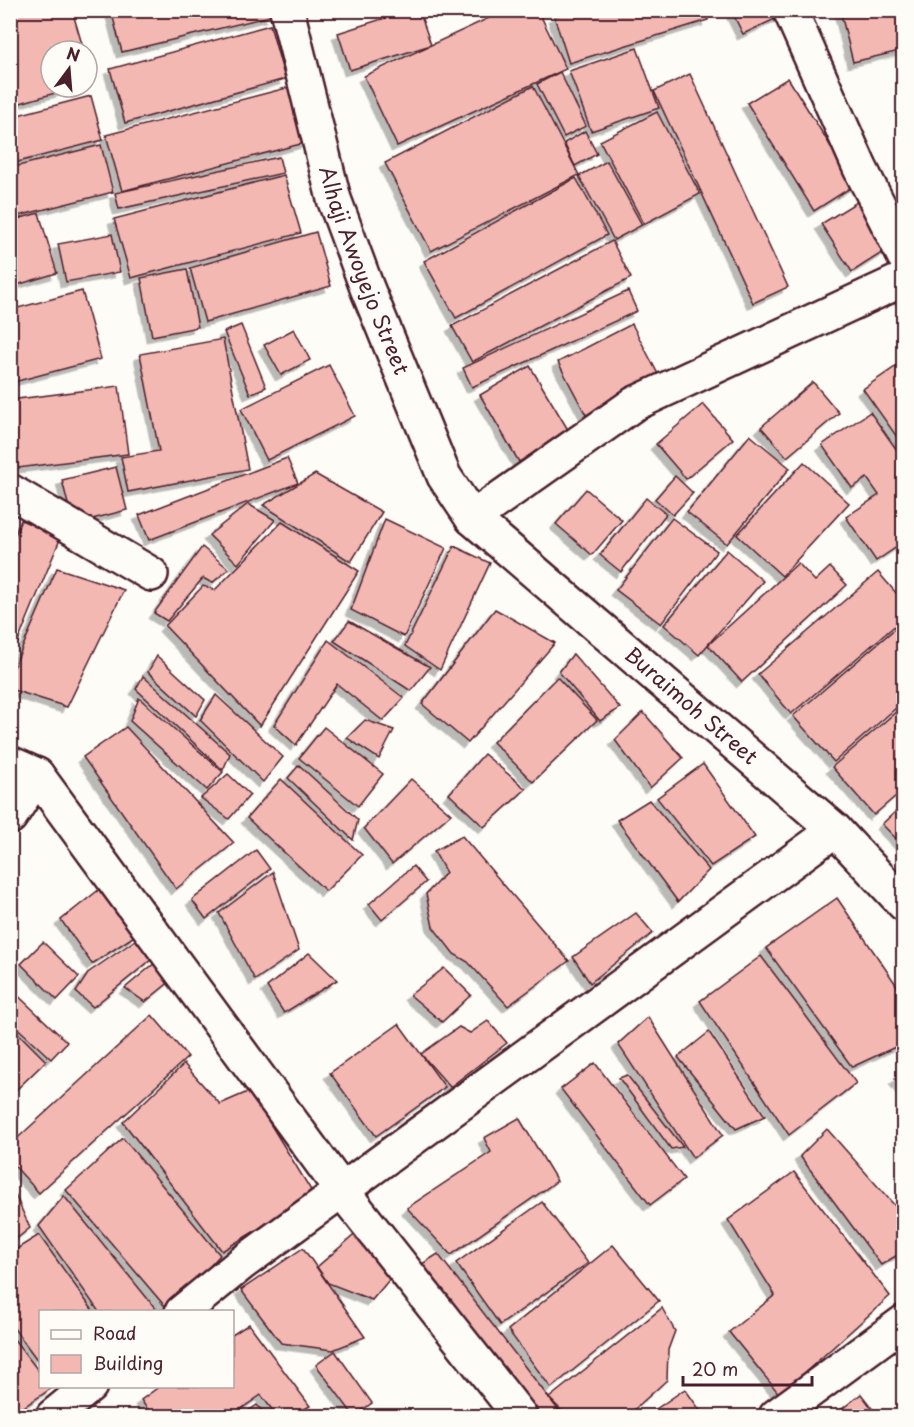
<svg xmlns="http://www.w3.org/2000/svg" width="914" height="1427" viewBox="0 0 914 1427" font-family="'Playpen Sans',sans-serif">
  <style>
    .building { fill: #f4b8b3; stroke: #4a1f2b; stroke-width: 1.5; filter: url(#shadow) }
    .lines { fill: none; stroke-linecap: round; stroke-linejoin: round }
    .street-casing { stroke: #4a1f2b; stroke-width: 38 }
    .street { stroke: #fdfcf7; stroke-width: 33 }
    .labels { text-anchor: middle; stroke-width: 5; stroke-linejoin: round; paint-order: stroke }
    .street-label { font-size: 21px; fill: #4a1f2b; stroke: #fdfcf7 }
  </style>
  <defs>
    <filter id="shadow"><feDropShadow dx="-5.5" dy="5.5" stdDeviation="0" flood-color="#0004"/></filter>
  </defs>
  <rect width="100%" height="100%" fill="#fdfcf7"/>
  <filter id="ink" filterUnits="userSpaceOnUse"><feTurbulence type="fractalNoise" baseFrequency=".0167" numOctaves="2"/><feDisplacementMap in="SourceGraphic" scale="12" xChannelSelector="R" yChannelSelector="G"/><feConvolveMatrix kernelMatrix="1 2 1 2 8 2 1 2 1" color-interpolation-filters="sRGB"/></filter>
  <g filter="url(#ink)">
    <g class="building">
      <polygon points="10,10 72,10 84,51 51,51 51,87 76,87 10,106"/>
      <polygon points="111,10 270,10 271,16 122,52"/>
      <polygon points="410,10 419,10 431,45 350,70 338,33"/>
      <polygon points="506,10 538,10 566,69 397,146 364,76"/>
      <polygon points="572,10 705,10 708,20 569,63 554,16"/>
      <polygon points="731,10 789,10 790,12 743,34"/>
      <polygon points="840,10 904,10 904,50 853,62"/>
      <polygon points="270,25 285,79 125,123 110,69"/>
      <polygon points="637,48 659,108 591,131 569,71"/>
      <polygon points="87,61 93,82 87,84"/>
      <polygon points="560,72 586,126 564,137 537,84"/>
      <polygon points="690,74 788,287 753,303 654,91"/>
      <polygon points="788,78 855,185 814,211 747,103"/>
      <polygon points="298,85 312,141 122,191 106,135"/>
      <polygon points="533,86 579,175 431,251 385,163"/>
      <polygon points="91,96 103,140 10,164 10,117"/>
      <polygon points="657,112 700,194 644,224 600,141"/>
      <polygon points="585,131 597,154 575,166 564,143"/>
      <polygon points="101,145 113,192 10,218 10,168"/>
      <polygon points="279,157 283,173 119,209 115,193"/>
      <polygon points="607,161 642,225 614,240 579,176"/>
      <polygon points="284,175 301,233 131,278 114,219"/>
      <polygon points="576,178 607,235 456,318 424,261"/>
      <polygon points="860,200 891,247 852,272 821,224"/>
      <polygon points="39,213 57,273 10,287 10,221"/>
      <polygon points="316,232 331,286 205,322 190,268"/>
      <polygon points="112,234 120,272 66,282 58,244"/>
      <polygon points="612,241 631,278 472,362 452,326"/>
      <polygon points="187,269 198,327 152,336 141,278"/>
      <polygon points="82,291 101,359 10,383 10,310"/>
      <polygon points="628,291 637,311 472,387 463,368"/>
      <polygon points="632,324 660,378 586,415 558,362"/>
      <polygon points="241,325 266,387 250,394 224,332"/>
      <polygon points="294,329 310,360 281,375 264,345"/>
      <polygon points="223,339 248,469 128,492 121,457 159,451 140,354"/>
      <polygon points="904,361 904,447 863,389"/>
      <polygon points="329,365 355,416 267,460 241,409"/>
      <polygon points="530,366 570,433 519,462 480,395"/>
      <polygon points="813,382 839,413 787,457 761,427"/>
      <polygon points="119,386 128,454 18,468 10,400"/>
      <polygon points="703,404 733,439 686,479 656,444"/>
      <polygon points="870,412 904,460 904,542 876,561 846,517 879,495 867,478 852,488 822,445"/>
      <polygon points="750,435 790,468 727,544 687,512"/>
      <polygon points="287,458 298,483 149,540 139,515"/>
      <polygon points="804,462 849,503 782,576 737,535"/>
      <polygon points="116,467 127,510 73,524 62,480"/>
      <polygon points="315,474 382,512 351,562 263,505"/>
      <polygon points="675,476 693,493 673,515 655,499"/>
      <polygon points="586,489 622,520 592,555 556,524"/>
      <polygon points="646,498 666,514 621,572 600,555"/>
      <polygon points="248,504 275,520 238,564 209,535"/>
      <polygon points="672,518 717,551 661,624 616,590"/>
      <polygon points="385,519 446,548 404,637 351,610"/>
      <polygon points="21,520 61,537 10,661 10,547"/>
      <polygon points="282,522 359,571 260,726 165,626 203,586 215,590"/>
      <polygon points="454,546 490,563 440,670 405,646"/>
      <polygon points="202,547 229,569 212,583 203,578 167,621 154,613"/>
      <polygon points="727,550 763,581 699,655 664,625"/>
      <polygon points="798,563 815,581 830,567 847,585 742,682 708,645"/>
      <polygon points="57,568 124,590 67,707 10,689 10,676"/>
      <polygon points="878,572 904,602 904,618 791,714 758,674"/>
      <polygon points="495,609 555,643 468,743 422,704"/>
      <polygon points="349,621 430,667 411,691 334,641"/>
      <polygon points="904,621 904,701 834,762 793,716"/>
      <polygon points="328,640 404,698 383,721 337,684 296,745 274,725"/>
      <polygon points="573,654 620,708 600,721 559,672"/>
      <polygon points="157,656 205,700 196,716 148,672"/>
      <polygon points="143,676 230,754 223,770 136,689"/>
      <polygon points="557,677 597,720 533,782 493,742"/>
      <polygon points="216,695 283,757 263,782 200,720"/>
      <polygon points="139,698 223,772 207,790 130,721"/>
      <polygon points="904,705 904,789 874,815 832,767"/>
      <polygon points="643,712 683,758 650,788 615,740"/>
      <polygon points="365,720 394,730 379,759 347,738"/>
      <polygon points="126,727 234,843 176,889 83,757"/>
      <polygon points="324,727 383,774 358,806 299,758"/>
      <polygon points="484,754 526,789 484,827 449,794"/>
      <polygon points="703,764 755,837 711,866 657,798"/>
      <polygon points="299,765 358,820 353,840 288,778"/>
      <polygon points="228,774 250,795 229,819 201,798"/>
      <polygon points="281,779 362,855 326,891 247,818"/>
      <polygon points="411,779 451,814 392,864 364,828"/>
      <polygon points="649,800 709,870 678,902 617,820"/>
      <polygon points="904,804 904,847 882,824"/>
      <polygon points="462,836 569,961 508,1006 468,962 454,954 433,927 426,894 446,873 434,851"/>
      <polygon points="256,850 270,869 206,919 192,900"/>
      <polygon points="413,866 426,882 382,920 369,904"/>
      <polygon points="273,872 299,950 255,980 219,913"/>
      <polygon points="101,888 136,935 92,964 61,920"/>
      <polygon points="837,898 904,996 904,1043 852,1067 766,948"/>
      <polygon points="636,913 653,933 590,983 573,957"/>
      <polygon points="137,939 152,959 93,1007 76,992 89,972"/>
      <polygon points="43,942 79,977 57,1000 21,964"/>
      <polygon points="309,953 337,980 284,1013 267,987"/>
      <polygon points="761,956 856,1083 789,1135 700,1001"/>
      <polygon points="156,962 172,980 145,1002 125,988"/>
      <polygon points="444,968 471,995 442,1022 410,995"/>
      <polygon points="10,988 67,1042 51,1059 10,1021"/>
      <polygon points="152,1015 188,1057 39,1193 10,1161 10,1145"/>
      <polygon points="648,1017 723,1135 693,1158 618,1044"/>
      <polygon points="488,1021 507,1043 450,1087 421,1054 459,1027 470,1033"/>
      <polygon points="399,1024 445,1087 376,1136 330,1073"/>
      <polygon points="10,1025 46,1061 15,1091 10,1086"/>
      <polygon points="709,1032 765,1116 736,1129 678,1057"/>
      <polygon points="595,1063 684,1179 650,1205 561,1089"/>
      <polygon points="184,1064 220,1104 250,1091 314,1195 222,1251 123,1122"/>
      <polygon points="904,1074 904,1091 895,1079"/>
      <polygon points="627,1075 683,1147 671,1149 619,1078"/>
      <polygon points="519,1118 557,1181 451,1255 407,1208 491,1152 484,1138"/>
      <polygon points="827,1129 904,1216 904,1251 881,1265 800,1156"/>
      <polygon points="123,1138 220,1255 169,1311 66,1190"/>
      <polygon points="794,1172 890,1296 780,1395 729,1332 775,1295 728,1220"/>
      <polygon points="13,1190 30,1228 10,1244 10,1192"/>
      <polygon points="64,1196 156,1309 153,1312 99,1312 39,1226"/>
      <polygon points="542,1202 588,1263 500,1325 456,1263"/>
      <polygon points="360,1230 395,1273 372,1300 328,1283 317,1267"/>
      <polygon points="39,1235 94,1312 40,1312 40,1359 38,1361 10,1323 10,1253"/>
      <polygon points="613,1245 659,1301 551,1388 508,1330"/>
      <polygon points="303,1248 365,1337 333,1350 281,1343 241,1290"/>
      <polygon points="438,1254 563,1416 525,1416 414,1269"/>
      <polygon points="662,1308 675,1331 668,1350 667,1380 627,1416 567,1416 549,1398"/>
      <polygon points="249,1324 310,1406 292,1416 277,1416 261,1395 231,1416 152,1416 141,1400 160,1386 232,1386 232,1335"/>
      <polygon points="10,1334 40,1373 40,1386 51,1386 52,1388 10,1416"/>
      <polygon points="335,1351 372,1403 354,1416 316,1365"/>
      <polygon points="685,1389 704,1416 646,1416"/>
      <polygon points="861,1394 878,1416 833,1416"/>
      <polygon points="257,1405 267,1416 241,1416"/>
    </g>
    <g class="lines">
      <defs>
        <g id="street">
          <path id="s1" d="M287,10L334,199L367,288L444,476L472,518L835,830L904,904"/>
          <polyline points="790,10 860,168 904,256"/>
          <polyline points="10,491 151,574"/>
          <polyline points="472,518 634,404 904,279"/>
          <polyline points="10,763 37,775 343,1192 520,1416"/>
          <polyline points="10,817 37,775"/>
          <polyline points="182,1312 241,1264 835,830"/>
          <polyline points="53,1416 90,1386"/>
          <polyline points="776,1416 904,1322"/>
        </g>
      </defs>
      <use href="#street" class="street-casing"/>
      <use href="#street" class="street"/>
    </g>
  </g>
  <g class="labels">
    <g class="street-label">
      <text dy="7" stroke="none"><textPath href="#s1" startOffset="272">Alhaji Awoyejo Street</textPath></text>
      <text dy="7" stroke="none"><textPath href="#s1" startOffset="832">Buraimoh Street</textPath></text>
    </g>
  </g>
  <rect width="914" height="1427" fill="none" stroke="#fdfcf7" stroke-width="36"/>
  <rect x="18" y="18" width="878" height="1391" fill="none" stroke="#4a1f2b" stroke-width="2" filter="url(#ink)"/>
  <rect x="39" y="1310" width="195" height="78" fill="#fdfcf7" stroke="#b5a4a5" stroke-width="1.5"/>
  <rect x="51" y="1330" width="30" height="9" fill="#fdfcf7" stroke="#b5a4a5" stroke-width="1.5"/>
  <text x="93" y="1340" font-size="18" fill="#4a1f2b">Road</text>
  <rect x="51" y="1355" width="30" height="18" fill="#f4b8b3" stroke="#b5a4a5" stroke-width="1.5"/>
  <text x="93" y="1370" font-size="18" fill="#4a1f2b">Building</text>
  <g transform="translate(69 69) rotate(16)"><circle r="28" fill="#fdfcf7" stroke="#b5a4a5" stroke-width="1.5"/>
  <path d="M0-4.5L10 22L0 15L-10 22Z" fill="#4a1f2b"/>
  <text y="-9" font-size="16" font-weight="bold" text-anchor="middle" fill="#4a1f2b">N</text>
  </g>
  <path d="M683 1376v9h129v-9" fill="none" stroke="#4a1f2b" stroke-width="3"/>
  <text x="692" y="1376" font-size="18" fill="#4a1f2b" stroke="#fdfcf7" stroke-width="4.5" paint-order="stroke">20 m</text>
</svg>
